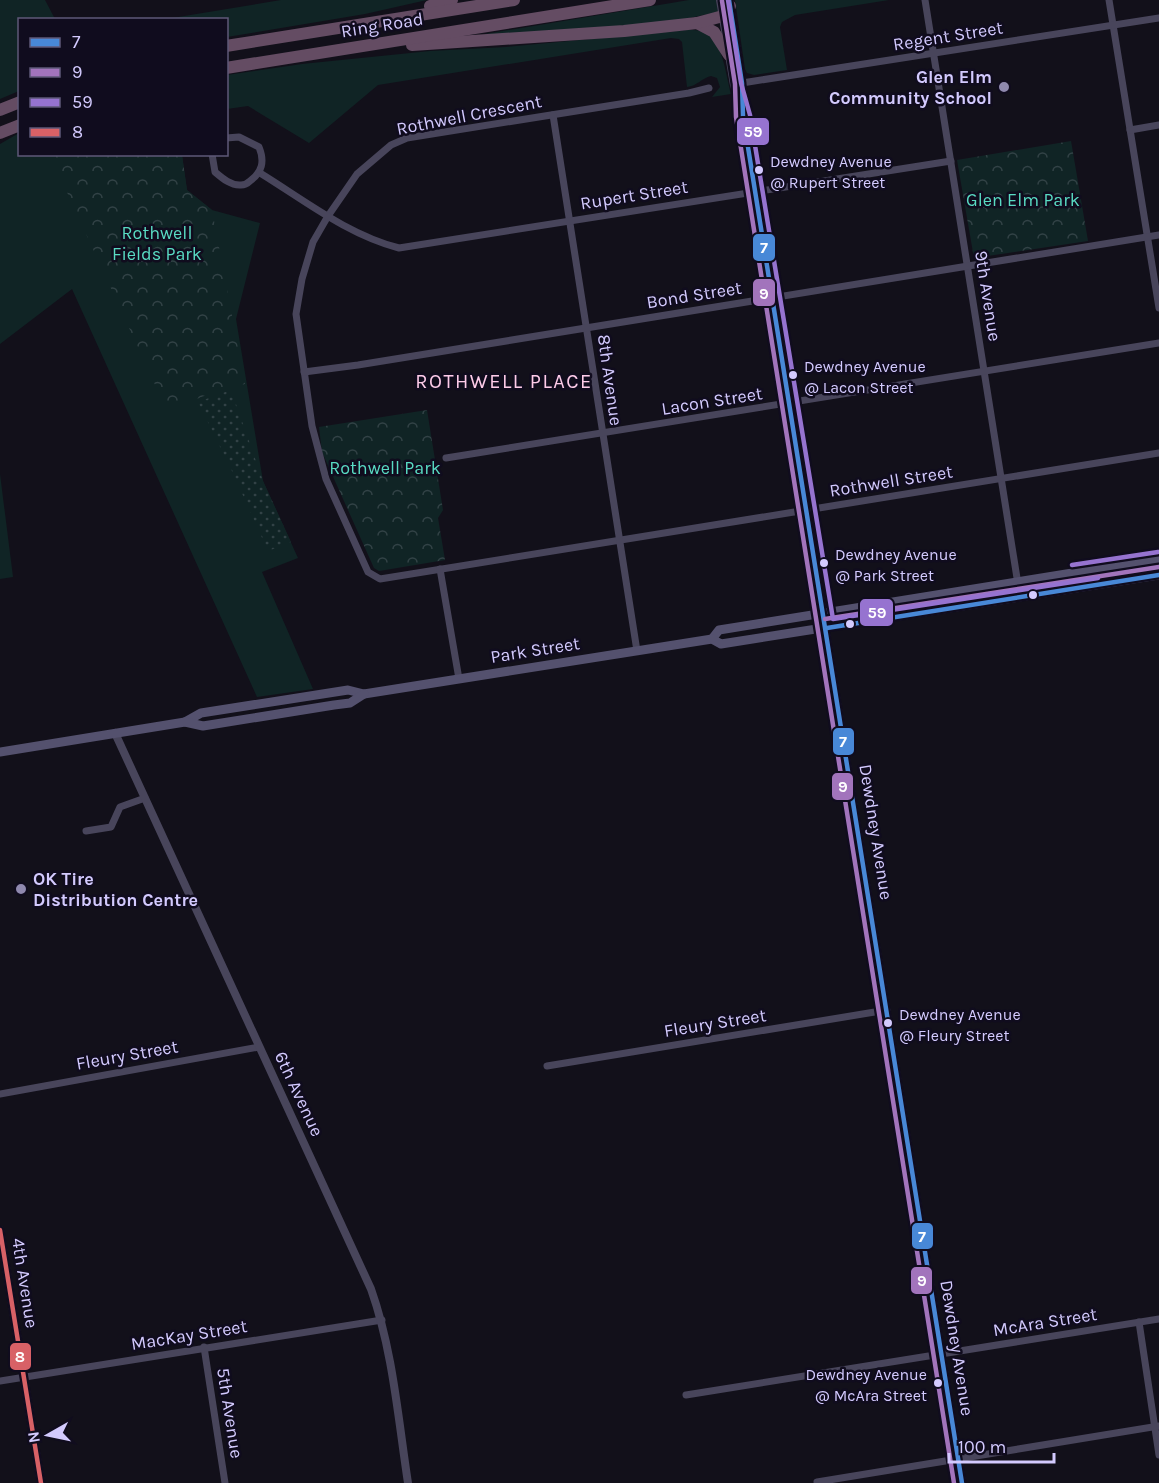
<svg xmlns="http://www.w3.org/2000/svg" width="1159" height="1483" viewBox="0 0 1159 1483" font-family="Karla,sans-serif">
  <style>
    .grass { fill: #102425 }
    .park { fill: url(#park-crowns) }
    .garden { fill: url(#garden-dots) }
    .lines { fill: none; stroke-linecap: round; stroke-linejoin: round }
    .minor { stroke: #48455b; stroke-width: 7 }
    .tertiary { stroke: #48455b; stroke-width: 8 }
    .secondary { stroke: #54516e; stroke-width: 9 }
    .motorway { stroke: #644c63; stroke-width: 12 }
    .bus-1-casing { stroke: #100c1e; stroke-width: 9 }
    .bus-2-casing { stroke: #100c1e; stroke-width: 9 }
    .bus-3-casing { stroke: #100c1e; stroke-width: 9 }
    .bus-4-casing { stroke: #100c1e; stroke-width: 9 }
    .bus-1 { stroke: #4888d7; stroke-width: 4.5 }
    .bus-2 { stroke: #a274bc; stroke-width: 4.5 }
    .bus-3 { stroke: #9673d0; stroke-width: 4.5 }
    .bus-4 { stroke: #d86166; stroke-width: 4.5 }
    .poi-dot { fill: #8f89ae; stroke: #100c1e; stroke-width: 2 }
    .bus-dot { fill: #d3cafe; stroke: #100c1e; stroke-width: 2 }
    .labels { text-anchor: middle; stroke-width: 5; stroke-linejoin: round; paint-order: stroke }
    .bus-label { font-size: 16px; fill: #d3cafe; stroke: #100c1e; text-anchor: start }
    .street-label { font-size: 18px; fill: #d3cafe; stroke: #100c1e }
    .poi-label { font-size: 18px; font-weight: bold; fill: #d3cafe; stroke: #100c1e; text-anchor: end }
    .park-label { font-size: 18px; fill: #59dbc3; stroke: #100c1e }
    .neighbourhood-label { font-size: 20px; letter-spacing: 1.5px; fill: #fecce9; stroke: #100c1e }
    .line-badge { stroke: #100c1e; stroke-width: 2 }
    .badge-label { font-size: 16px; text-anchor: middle; font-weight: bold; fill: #fff }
  </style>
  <defs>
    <pattern id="park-crowns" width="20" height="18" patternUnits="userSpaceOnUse" patternTransform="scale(1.5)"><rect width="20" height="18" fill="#102425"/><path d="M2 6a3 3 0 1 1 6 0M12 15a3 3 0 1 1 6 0" fill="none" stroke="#324246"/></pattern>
    <pattern id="garden-dots" width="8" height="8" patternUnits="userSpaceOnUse" patternTransform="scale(1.5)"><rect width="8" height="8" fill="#102425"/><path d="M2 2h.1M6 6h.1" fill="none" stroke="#324246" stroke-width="1.8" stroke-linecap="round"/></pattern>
  </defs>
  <rect width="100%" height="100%" fill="#12101a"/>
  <g class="grass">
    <polygon points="0,0 45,0 55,19 20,20 19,91 0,99"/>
    <polygon points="281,0 427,0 365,14 227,37 226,20 166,19"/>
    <polygon points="689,0 716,0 718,12 670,22 485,36 485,34"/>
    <polygon points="735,0 889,0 795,15 782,22 780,27 787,70 754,75 747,73 745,69"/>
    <path d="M687,30C694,30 705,30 710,36C724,49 726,76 731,94L712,97L720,87L717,78L711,76C702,78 697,86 687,87L682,42L679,39L671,38L378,85L309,143L248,106L227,109V75L302,64L430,51L506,47Z"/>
    <polygon points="19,133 20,154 182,155 187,190 212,210 260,223 236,319 263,481 298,558 262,572 313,689 257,697 72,289 0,344 0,144"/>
    <polygon points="0,474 13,577 0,579"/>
  </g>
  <g class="park">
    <polygon points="1071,141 1088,241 974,258 957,160"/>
    <polygon points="50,155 182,155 187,190 212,210 245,384 209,394 167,411"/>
    <polygon points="427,410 443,510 438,518 445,560 379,571 374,568 322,452 319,427"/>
  </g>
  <polygon class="garden" points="231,390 263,481 291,542 268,551 232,471 198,402"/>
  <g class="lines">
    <g class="minor">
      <polyline points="925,0 1020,597"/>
      <polyline points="1109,0 1159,308"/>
      <polyline points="742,83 1159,18"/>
      <polyline points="709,88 689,93 407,138 391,145 357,174 328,216 313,242 302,279 296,314 312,426 326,479 368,572 380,579 1159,453"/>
      <polyline points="553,115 637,651"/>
      <polyline points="1130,130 1159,125"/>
      <path d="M212,154L215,172C222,178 231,186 241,185C244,185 248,183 250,181C262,172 265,162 259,147L239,137L226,138"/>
      <path d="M260,173C304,200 348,235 399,248L951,161"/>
      <polyline points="304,372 358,365 1159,235"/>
      <polyline points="446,458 1159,343"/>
      <polyline points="440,569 459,679"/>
      <polyline points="86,831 111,827 120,807 145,798"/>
      <polyline points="547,1066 887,1010"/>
      <polyline points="0,1094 259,1047"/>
      <polyline points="1139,1322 1159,1455"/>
      <polyline points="204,1347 225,1483"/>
      <polyline points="0,1381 382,1320"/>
      <polyline points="686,1395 1159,1319"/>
      <polyline points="817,1482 1159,1426"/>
    </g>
    <g class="tertiary">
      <polyline points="720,0 734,85 740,104"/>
      <polyline points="729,0 742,83 743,116 962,1483"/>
      <path d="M115,733L371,1289C393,1351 398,1418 408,1483"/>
      <polyline points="0,1230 41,1483"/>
    </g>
    <g class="secondary">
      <polyline points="712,639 719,630 1159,559"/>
      <polyline points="185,722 201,713 348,690 364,694 712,639 721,644 1159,575"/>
      <polyline points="0,752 185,722 203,726 334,705 350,703 364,694"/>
    </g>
    <g class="motorway">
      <polyline points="430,6 452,0"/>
      <polyline points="697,23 714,32 729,55"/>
      <polyline points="412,45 624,31 697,23 723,16 730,6"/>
      <polyline points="226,46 514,0"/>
      <polyline points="226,68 650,0"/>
      <polyline points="0,110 20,102"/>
      <polyline points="0,133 20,125"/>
    </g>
    <defs>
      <g id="bus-1">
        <polyline points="729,0 742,83 743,116 962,1483"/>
        <polyline points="827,628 1159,575"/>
      </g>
      <g id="bus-2">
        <polyline points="722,1 735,84 736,117 954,1483"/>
        <polyline points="825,619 1159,567"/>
      </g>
      <g id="bus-3">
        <polyline points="728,0 741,83 750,115 833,619 1098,578"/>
        <polyline points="1072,565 1158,552"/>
      </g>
      <polyline id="bus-4" points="0,1230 41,1483"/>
    </defs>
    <use href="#bus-1" class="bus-1-casing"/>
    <use href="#bus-2" class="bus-2-casing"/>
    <use href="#bus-3" class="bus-3-casing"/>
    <use href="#bus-4" class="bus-4-casing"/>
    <use href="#bus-1" class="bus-1"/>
    <use href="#bus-2" class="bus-2"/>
    <use href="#bus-3" class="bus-3"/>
    <use href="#bus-4" class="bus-4"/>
  </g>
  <g class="poi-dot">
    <circle cx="1004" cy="87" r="6"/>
    <circle cx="21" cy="889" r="6"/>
  </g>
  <g class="bus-dot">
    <circle cx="759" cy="170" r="5"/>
    <circle cx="793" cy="375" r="5"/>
    <circle cx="824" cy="563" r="5"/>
    <circle cx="1033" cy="595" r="5"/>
    <circle cx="850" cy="624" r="5"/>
    <circle cx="888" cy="1023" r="5"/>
    <circle cx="938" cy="1383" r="5"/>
  </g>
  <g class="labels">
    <g class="bus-label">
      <text x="770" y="167">Dewdney Avenue<tspan x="770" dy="21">@ Rupert Street</tspan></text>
      <text x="804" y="372">Dewdney Avenue<tspan x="804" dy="21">@ Lacon Street</tspan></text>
      <text x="835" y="560">Dewdney Avenue<tspan x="835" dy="21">@ Park Street</tspan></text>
      <text x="899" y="1020">Dewdney Avenue<tspan x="899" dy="21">@ Fleury Street</tspan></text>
      <text x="927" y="1380" text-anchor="end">Dewdney Avenue<tspan x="927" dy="21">@ McAra Street</tspan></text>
    </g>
    <g class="street-label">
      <text transform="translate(382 25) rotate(-9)" y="6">Ring Road</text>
      <text transform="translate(948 36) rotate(-9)" y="6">Regent Street</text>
      <text transform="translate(469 115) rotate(-11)" y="6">Rothwell Crescent</text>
      <text transform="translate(634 195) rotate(-9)" y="6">Rupert Street</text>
      <text transform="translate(694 295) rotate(-9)" y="6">Bond Street</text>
      <text transform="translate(988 296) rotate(81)" y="6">9th Avenue</text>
      <text transform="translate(610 380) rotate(82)" y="6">8th Avenue</text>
      <text transform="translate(712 401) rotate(-9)" y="6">Lacon Street</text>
      <text transform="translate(891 481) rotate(-9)" y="6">Rothwell Street</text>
      <text transform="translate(535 650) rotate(-9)" y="6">Park Street</text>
      <text transform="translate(876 832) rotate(81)" y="6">Dewdney Avenue</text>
      <text transform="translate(715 1023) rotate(-9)" y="6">Fleury Street</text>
      <text transform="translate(127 1055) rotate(-10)" y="6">Fleury Street</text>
      <text transform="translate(299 1094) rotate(65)" y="6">6th Avenue</text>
      <text transform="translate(25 1283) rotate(81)" y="6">4th Avenue</text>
      <text transform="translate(1045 1322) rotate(-9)" y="6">McAra Street</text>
      <text transform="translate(189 1335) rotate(-9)" y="6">MacKay Street</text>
      <text transform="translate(957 1348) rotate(81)" y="6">Dewdney Avenue</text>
      <text transform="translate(230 1413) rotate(81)" y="6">5th Avenue</text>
    </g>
    <g class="poi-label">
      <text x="992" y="83">Glen Elm<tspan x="992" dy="21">Community School</tspan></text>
      <text x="33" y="885" text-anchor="start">OK Tire<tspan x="33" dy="21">Distribution Centre</tspan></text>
    </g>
    <g class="park-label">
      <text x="1023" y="206">Glen Elm Park</text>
      <text x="157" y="239">Rothwell<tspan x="157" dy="21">Fields Park</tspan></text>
      <text x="385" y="474">Rothwell Park</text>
    </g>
    <g class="neighbourhood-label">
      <text x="504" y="388">ROTHWELL PLACE</text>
    </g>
  </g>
  <g class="line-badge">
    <rect x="736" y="117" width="34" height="29" rx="6" fill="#9673d0"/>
    <rect x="752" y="233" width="24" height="29" rx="6" fill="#4888d7"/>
    <rect x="752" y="278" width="24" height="29" rx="6" fill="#a274bc"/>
    <rect x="859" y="598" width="35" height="29" rx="6" fill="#9673d0"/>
    <rect x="832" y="727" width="23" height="29" rx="6" fill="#4888d7"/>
    <rect x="831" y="772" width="23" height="29" rx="6" fill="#a274bc"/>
    <rect x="911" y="1222" width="23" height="28" rx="6" fill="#4888d7"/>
    <rect x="910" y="1266" width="23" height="29" rx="6" fill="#a274bc"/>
    <rect x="9" y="1342" width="23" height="29" rx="6" fill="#d86166"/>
  </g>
  <g class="badge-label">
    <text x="753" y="137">59</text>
    <text x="764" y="253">7</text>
    <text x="764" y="299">9</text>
    <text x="877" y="618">59</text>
    <text x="843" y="747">7</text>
    <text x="843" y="792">9</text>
    <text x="922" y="1242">7</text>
    <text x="922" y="1286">9</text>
    <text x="20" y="1362">8</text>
  </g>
  <rect x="18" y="18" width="210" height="138" fill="#100c1e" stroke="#5e5878" stroke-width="1.5"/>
  <rect x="30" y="38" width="30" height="9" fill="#4888d7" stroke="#5e5878" stroke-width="1.5"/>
  <text x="72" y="48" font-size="18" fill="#d3cafe">7</text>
  <rect x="30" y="68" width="30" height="9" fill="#a274bc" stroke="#5e5878" stroke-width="1.5"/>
  <text x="72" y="78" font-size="18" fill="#d3cafe">9</text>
  <rect x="30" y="98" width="30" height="9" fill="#9673d0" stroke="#5e5878" stroke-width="1.5"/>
  <text x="72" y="108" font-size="18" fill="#d3cafe">59</text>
  <rect x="30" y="128" width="30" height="9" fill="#d86166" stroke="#5e5878" stroke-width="1.5"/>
  <text x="72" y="138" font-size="18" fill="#d3cafe">8</text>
  <g transform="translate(48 1435) rotate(261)" stroke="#100c1e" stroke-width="4.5" paint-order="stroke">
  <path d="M0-4.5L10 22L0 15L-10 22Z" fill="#d3cafe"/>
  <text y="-9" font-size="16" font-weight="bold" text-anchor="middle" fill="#d3cafe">N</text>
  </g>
  <path d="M949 1453v9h105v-9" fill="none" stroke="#d3cafe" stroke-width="3"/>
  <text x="958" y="1453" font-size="18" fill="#d3cafe" stroke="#100c1e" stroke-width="4.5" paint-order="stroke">100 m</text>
</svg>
